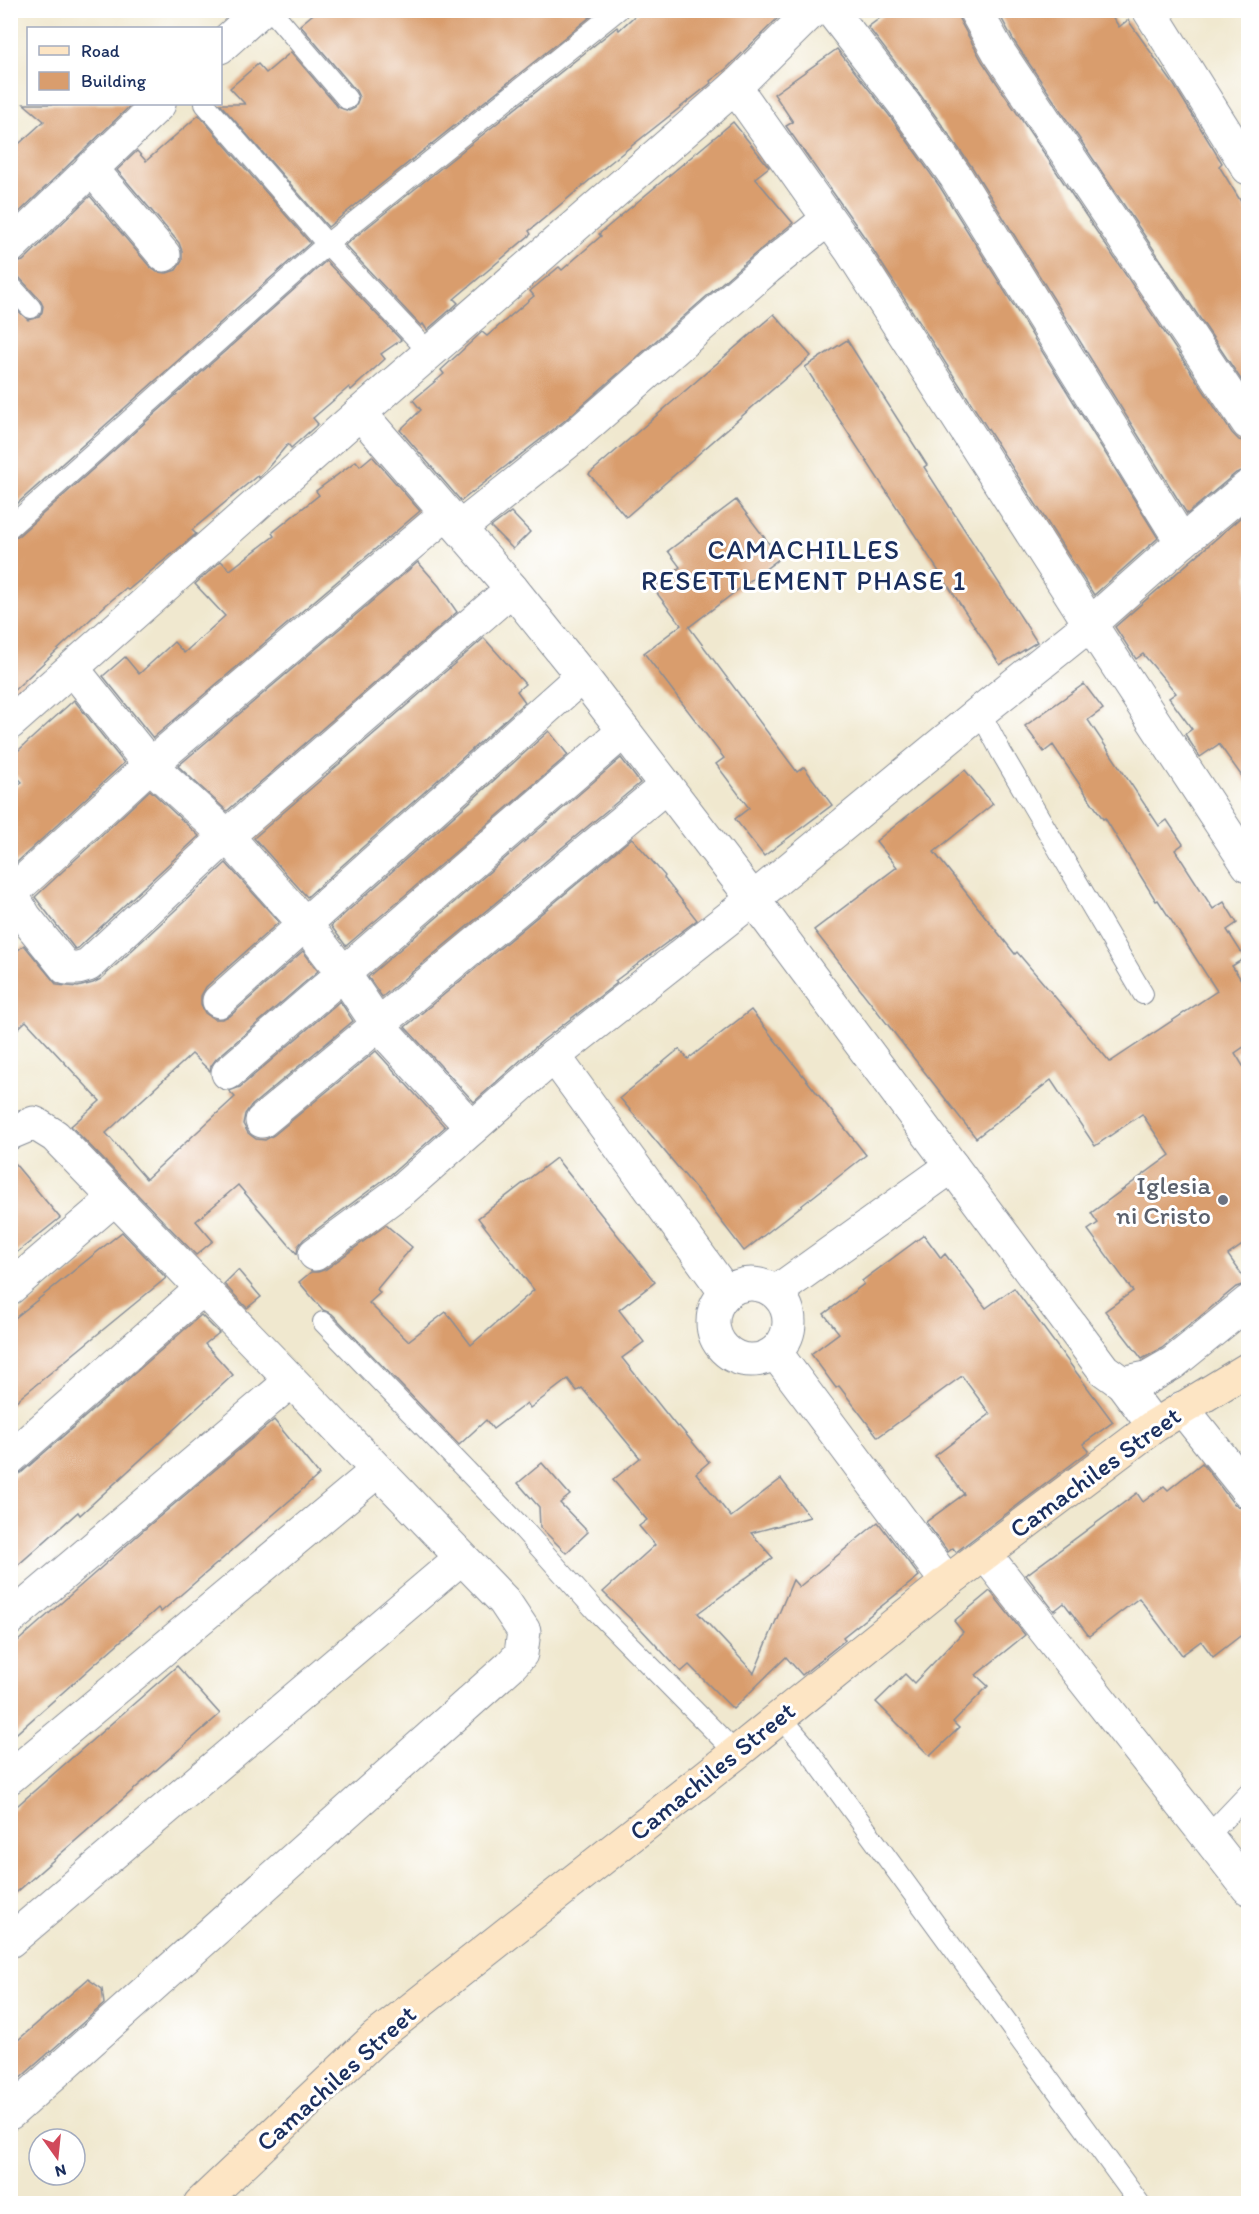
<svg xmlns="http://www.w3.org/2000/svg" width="1259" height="2214" viewBox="0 0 1259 2214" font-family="Itim,sans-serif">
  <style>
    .building { fill: #d99d6d }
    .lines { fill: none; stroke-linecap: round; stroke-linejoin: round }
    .lane-casing { stroke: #868c96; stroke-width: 22 }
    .street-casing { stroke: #868c96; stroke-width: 35 }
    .secondary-casing { stroke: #868c96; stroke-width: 35 }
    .lane { stroke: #fff; stroke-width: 20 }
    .street { stroke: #fff; stroke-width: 33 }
    .secondary { stroke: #fde5c4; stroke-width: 33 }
    .worship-dot { fill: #6b7280; stroke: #fff; stroke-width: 2 }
    .labels { text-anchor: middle; stroke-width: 6; stroke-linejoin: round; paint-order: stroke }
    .worship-label { font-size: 26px; fill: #5b616d; stroke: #fff; text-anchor: end }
    .street-label { font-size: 26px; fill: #1b2f5e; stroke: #fff }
    .neighbourhood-label { font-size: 27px; letter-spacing: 1.5px; fill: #1b2f5e; stroke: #fff }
  </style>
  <rect width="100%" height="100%" fill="#fff"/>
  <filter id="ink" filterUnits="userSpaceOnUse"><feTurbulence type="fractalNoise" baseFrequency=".0167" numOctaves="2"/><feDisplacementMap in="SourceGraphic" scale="12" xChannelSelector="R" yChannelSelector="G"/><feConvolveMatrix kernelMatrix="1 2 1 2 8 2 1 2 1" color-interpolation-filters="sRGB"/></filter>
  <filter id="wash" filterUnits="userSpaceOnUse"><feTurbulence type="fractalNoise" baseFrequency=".008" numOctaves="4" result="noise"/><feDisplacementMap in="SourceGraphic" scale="24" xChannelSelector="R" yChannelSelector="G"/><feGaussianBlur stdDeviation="1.35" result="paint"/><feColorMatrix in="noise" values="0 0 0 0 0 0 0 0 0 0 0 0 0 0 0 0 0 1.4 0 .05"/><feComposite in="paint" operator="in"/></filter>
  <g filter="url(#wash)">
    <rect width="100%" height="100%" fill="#f0e8cf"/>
    <g id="blocks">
      <g class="building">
        <polygon points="318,10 593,10 595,13 328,227 220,104 245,104 230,88 258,64 266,73 291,52 338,107 349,111 355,108 359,97 356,91 300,25"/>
        <polygon points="641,10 786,10 726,69 710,81 711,83 610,163 529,231 531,234 454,299 458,303 427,330 423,324 421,326 345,245 617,27 619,30"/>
        <polygon points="891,10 956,10 959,19 982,61 1232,433 1239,440 1248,442 1248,469 1236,473 1187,514 972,167 919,93 868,27"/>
        <polygon points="997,10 1108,10 1119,27 1128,20 1174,85 1222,163 1219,166 1248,213 1248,390 1014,41"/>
        <polygon points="837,49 889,115 940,187 1158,538 1094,595 868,242 786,126 793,122 774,94"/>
        <polygon points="24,104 132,104 10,221 10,152 44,121"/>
        <polygon points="199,115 310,243 10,510 10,303 28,320 39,317 42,312 43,306 40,300 19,277 10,273 10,265 23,261 90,196 150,267 157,272 167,273 176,270 182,261 182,251 179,243 117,170 137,151 146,161"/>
        <polygon points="733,122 769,167 755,178 793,223 755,254 563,422 461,501 400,430 421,410 413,400 444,374 441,370 482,332 487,336 534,296 530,291 559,267 562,270 601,236 599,234"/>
        <polygon points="326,261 401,340 381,354 385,359 351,390 349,387 313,418 318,424 291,448 288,444 259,478 257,476 192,530 196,534 128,590 126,588 107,604 10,694 10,539 18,536"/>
        <polygon points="774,314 811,356 626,517 589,474"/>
        <polygon points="847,340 927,465 924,467 1037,642 1000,665 805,367"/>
        <polygon points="372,456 420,511 153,738 103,676 125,657 139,674 174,642 184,653 225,616 195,584 221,561 230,570 274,536 272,533 319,495 316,491 356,461 360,466"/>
        <polygon points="736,500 780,558 689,627 797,772 804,767 832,805 764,856 735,819 749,808 716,764 724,758 644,653 681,625 653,588 680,567 668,551"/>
        <polygon points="1248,511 1248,785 1219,744 1200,757 1185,734 1192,729 1169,698 1176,693 1143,654 1136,659 1115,627"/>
        <polygon points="511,512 530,532 513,549 491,527"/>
        <polygon points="418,562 439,586 457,612 227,811 178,766"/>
        <polygon points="484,638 525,684 517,691 525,702 307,897 254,838"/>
        <polygon points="1084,684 1103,709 1088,720 1159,826 1167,820 1183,844 1175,850 1213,909 1224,902 1237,923 1227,930 1245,958 1232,966 1248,990 1248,1044 1235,1053 1248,1074 1248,1241 1228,1255 1248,1283 1236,1287 1162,1348 1142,1359 1105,1311 1133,1291 1088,1230 1098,1223 1091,1213 1170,1155 1142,1114 1095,1146 1051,1080 976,1138 814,930 897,867 876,841 965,770 993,804 934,852 1015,954 1017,952 1110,1062 1217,991 1158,900 1156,901 1105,818 1103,819 1053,745 1044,752 1025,726"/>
        <polygon points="74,700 124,763 15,864 10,860 10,792 22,782 10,770 10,758"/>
        <polygon points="549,731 568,755 346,946 331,926"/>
        <polygon points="621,758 640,783 382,997 368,977"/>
        <polygon points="150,790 199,836 78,948 75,949 35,897"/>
        <polygon points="632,838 665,876 664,878 697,920 615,981 617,983 542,1041 474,1102 405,1027"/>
        <polygon points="226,863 279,922 206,987 201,996 201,1004 205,1013 214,1019 222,1019 231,1015 303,951 318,971 216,1059 211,1066 210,1071 192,1054 106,1133 146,1179 235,1097 229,1091 240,1087 340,1001 353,1021 250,1107 245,1114 243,1124 248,1133 256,1139 265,1140 274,1135 376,1051 445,1127 390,1175 304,1239 298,1246 297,1254 238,1185 196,1221 213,1241 196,1255 71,1126 100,1101 26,1021 10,1036 10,957 24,945 57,985 78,987 93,983 101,979"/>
        <polygon points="751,1010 866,1155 744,1251 702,1196 620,1098 679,1049 688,1059"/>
        <polygon points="10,1158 60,1218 10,1258"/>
        <polygon points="556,1158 655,1282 619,1310 644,1342 622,1358 677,1427 679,1426 709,1462 696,1473 731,1517 781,1479 810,1517 751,1533 773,1558 698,1613 754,1673 793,1580 799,1587 878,1522 919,1576 843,1637 845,1640 802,1675 786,1657 733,1709 689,1665 681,1672 641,1629 603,1592 655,1545 639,1526 647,1520 613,1480 640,1458 582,1388 577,1391 568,1379 530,1408 527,1403 493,1429 486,1420 459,1445 332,1314 323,1310 299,1282 311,1272 318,1272 326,1269 386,1225 412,1247 377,1289 380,1293 369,1303 408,1341 446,1312 471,1345 534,1290 478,1218"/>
        <polygon points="122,1232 166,1278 10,1406 10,1322"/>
        <polygon points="924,1235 941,1258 945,1254 986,1308 1014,1288 1113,1422 1083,1444 1089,1451 956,1552 953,1548 948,1552 926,1522 964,1494 935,1456 990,1414 962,1376 878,1437 839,1386 836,1388 811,1354 839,1333 824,1314 864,1284 862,1281"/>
        <polygon points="238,1270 261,1297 247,1308 224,1284"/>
        <polygon points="201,1315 219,1333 205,1344 233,1375 80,1515 78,1512 10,1572 10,1478 22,1472"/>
        <polygon points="274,1420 319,1475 161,1612 158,1608 10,1739 10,1648 146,1528"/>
        <polygon points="542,1463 570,1495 560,1503 588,1532 566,1553 540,1527 539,1507 518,1483"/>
        <polygon points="1202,1463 1233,1503 1241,1508 1248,1509 1248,1630 1213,1657 1201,1641 1182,1655 1139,1598 1089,1636 1064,1603 1054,1611 1026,1575 1137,1493 1143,1502 1164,1486 1168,1490"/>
        <polygon points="990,1591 1025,1635 976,1675 988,1686 953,1722 959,1728 930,1756 876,1702 905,1674 914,1683 963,1632 954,1621"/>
        <polygon points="177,1666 220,1714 10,1898 10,1812"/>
        <polygon points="88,1979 102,1989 104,2004 10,2087 10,2047"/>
      </g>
    </g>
  </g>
  <g filter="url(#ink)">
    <use href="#blocks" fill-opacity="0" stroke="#868c96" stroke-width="1.5"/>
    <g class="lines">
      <defs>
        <g id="lane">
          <polyline points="271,10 347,99"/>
          <polyline points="205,104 327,244 430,353"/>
          <polyline points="10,285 31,308"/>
          <polyline points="10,527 327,244 618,10"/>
          <polyline points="980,712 1001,752 1143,994"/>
          <polyline points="323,1322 523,1529 596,1611 736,1753"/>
          <polyline points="780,1716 803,1743 1140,2204"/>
          <polyline points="1207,1837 1248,1794"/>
        </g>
        <g id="street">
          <polyline points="831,10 904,104 956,177 1182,542"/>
          <polyline points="975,10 998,51 1248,423"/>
          <polyline points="1149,10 1248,168"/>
          <polyline points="220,47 261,10"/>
          <polyline points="735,87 852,252 1090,624 1248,865"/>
          <polyline points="91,168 164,255"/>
          <polyline points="10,247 159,104"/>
          <polyline points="360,413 512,589 582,676 753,899 1104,1370 1122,1383 1154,1426"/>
          <polyline points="460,528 575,436 767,268 828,219"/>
          <polyline points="73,669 150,765 227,836 305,924 344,974 379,1026 472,1128"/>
          <polyline points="10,723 360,413 735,87 813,10"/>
          <polyline points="10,892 25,917 66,968 78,968 88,965 227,836 512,589"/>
          <polyline points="11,893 150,765 446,514"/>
          <polyline points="219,1001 582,676"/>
          <polyline points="554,1056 726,1293"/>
          <polyline points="228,1073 624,731"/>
          <polyline points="262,1121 666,786"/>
          <polyline points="10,1133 34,1123 55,1136 504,1601 524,1631 521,1654 510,1666 10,2113"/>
          <polyline points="315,1254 402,1190 554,1056 753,899 980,712 1090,624 1182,542 1248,487"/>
          <circle cx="751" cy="1322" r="38"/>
          <polyline points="10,1288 115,1198"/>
          <polyline points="776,1292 952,1166"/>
          <polyline points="775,1352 947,1582"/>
          <polyline points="1122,1383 1147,1378 1173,1363 1248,1302"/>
          <polyline points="1182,1408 1248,1491"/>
          <polyline points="10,1458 202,1289"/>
          <polyline points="985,1554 1248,1888"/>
          <polyline points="10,1619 291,1381"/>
          <polyline points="10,1777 377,1471"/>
          <polyline points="10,1941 461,1558"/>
        </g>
        <polyline id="secondary" points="200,2204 375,2038 736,1753 947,1582 1154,1426 1248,1369"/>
      </defs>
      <use href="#lane" class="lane-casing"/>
      <use href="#street" class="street-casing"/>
      <use href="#secondary" class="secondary-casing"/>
      <use href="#lane" class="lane"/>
      <use href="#street" class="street"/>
      <use href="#secondary" class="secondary"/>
    </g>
  </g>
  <circle class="worship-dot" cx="1223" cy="1200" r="6"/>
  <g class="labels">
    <g class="worship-label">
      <text x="1211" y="1194">Iglesia<tspan x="1211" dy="30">ni Cristo</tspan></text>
    </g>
    <g class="street-label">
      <text transform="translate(1095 1472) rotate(-36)" y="9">Camachiles Street</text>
      <text transform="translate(712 1771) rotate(-39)" y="9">Camachiles Street</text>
      <text transform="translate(336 2078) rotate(-42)" y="9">Camachiles Street</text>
    </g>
    <g class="neighbourhood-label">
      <text x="804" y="559">CAMACHILLES<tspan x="804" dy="31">RESETTLEMENT PHASE 1</tspan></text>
    </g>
  </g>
  <rect width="1259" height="2214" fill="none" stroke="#fff" stroke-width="36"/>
  <rect x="27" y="27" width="195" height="78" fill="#ffffff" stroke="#a4acbf" stroke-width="1.5"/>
  <rect x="39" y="46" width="30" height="9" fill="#fde5c4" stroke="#a4acbf" stroke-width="1.5"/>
  <text x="81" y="57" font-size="18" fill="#1b2f5e">Road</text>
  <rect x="39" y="72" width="30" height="18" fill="#d99d6d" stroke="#a4acbf" stroke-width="1.5"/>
  <text x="81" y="87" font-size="18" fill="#1b2f5e">Building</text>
  <g transform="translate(57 2157) rotate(165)"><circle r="28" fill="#ffffff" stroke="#a4acbf" stroke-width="1.5"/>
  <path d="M0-4.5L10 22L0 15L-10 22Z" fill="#d1495b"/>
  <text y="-9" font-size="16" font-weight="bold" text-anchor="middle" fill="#1b2f5e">N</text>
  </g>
</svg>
